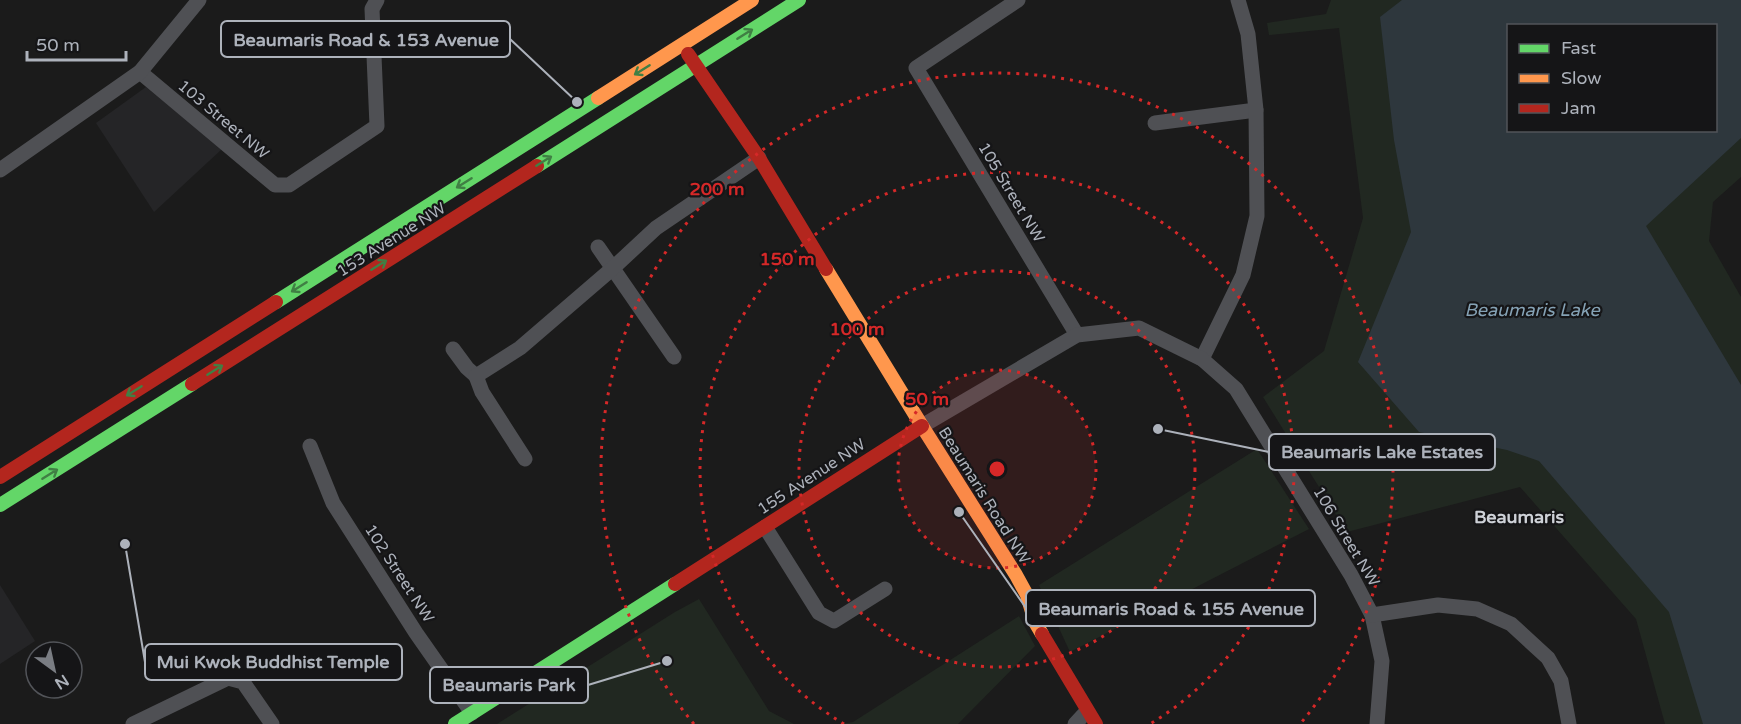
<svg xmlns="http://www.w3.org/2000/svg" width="1741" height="724" viewBox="0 0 1741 724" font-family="'Varela Round',sans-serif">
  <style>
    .built { fill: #252527 }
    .green { fill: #212821; fill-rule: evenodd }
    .water { fill: #2e373d; fill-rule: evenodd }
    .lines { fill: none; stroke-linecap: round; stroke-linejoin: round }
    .street { stroke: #4f5054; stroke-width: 15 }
    .fast { stroke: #63d668; stroke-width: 14 }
    .slow { stroke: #ff974d; stroke-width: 14 }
    .jam { stroke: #b3261e; stroke-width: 14 }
    .oneway { stroke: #407f44 }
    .ring { fill: none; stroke: #d62828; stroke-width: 3; stroke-dasharray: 3 6 }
    .labels { text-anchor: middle; stroke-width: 4.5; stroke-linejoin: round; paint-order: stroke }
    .street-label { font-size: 16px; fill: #adb2bb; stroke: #151517 }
    .water-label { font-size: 18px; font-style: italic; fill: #85a2b5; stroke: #151517 }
    .neighbourhood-label { font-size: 18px; font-weight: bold; fill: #ced1d7; stroke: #151517 }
    .centre { fill: #d62828; stroke: #151517; stroke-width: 3 }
    .ring-label { font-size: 18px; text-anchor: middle; font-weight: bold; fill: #d62828; stroke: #151517; stroke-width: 4.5; stroke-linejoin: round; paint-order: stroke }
    .leader { fill: none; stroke: #adb2bb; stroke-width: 2 }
    .callout-dot { fill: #adb2bb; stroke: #151517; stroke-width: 2 }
    .callout { fill: #151517; stroke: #adb2bb; stroke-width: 2 }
    .callout-label { font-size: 18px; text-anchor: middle; font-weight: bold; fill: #adb2bb }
  </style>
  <rect width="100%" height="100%" fill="#1b1b1b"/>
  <g class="built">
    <polygon points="146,87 222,149 154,212 96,123"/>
    <polygon points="0,585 35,641 0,664"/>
  </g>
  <g class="green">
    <path d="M1331,0H1741V177L1713,202L1709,241L1741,297V724H1665L1636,619L1520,487L1347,532L1263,397L1324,351L1363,218L1339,28L1269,35L1267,23L1326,14ZM1508,26H1716V130H1508Z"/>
    <polygon points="1257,449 1309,529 1070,652 1039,585"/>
    <polygon points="699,599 769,711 794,724 497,724 675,612"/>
    <polygon points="1019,616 1035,646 958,724 841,724 853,722"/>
  </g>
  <path class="water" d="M1402,0H1741V138L1646,226L1741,385V724H1703L1669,612L1539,461L1507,450L1419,432L1358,362L1411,232L1394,140L1380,17ZM1508,26H1716V130H1508Z"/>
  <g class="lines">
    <g class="street">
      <polyline points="1018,0 916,68 1077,335"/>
      <polyline points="140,72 275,185 289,185 377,126 372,9 377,0"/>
      <polyline points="1155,123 1256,110"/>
      <polyline points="0,170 140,72 199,0"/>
      <polyline points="598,247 674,357"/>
      <polyline points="453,349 467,368 476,376"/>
      <polyline points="1202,359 1243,275 1257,216 1256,110 1248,34 1238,0"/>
      <polyline points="922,426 1077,335 1139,328 1202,359 1236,389 1351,575 1372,615 1382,661 1377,724"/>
      <polyline points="310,446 333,503 416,633 472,713"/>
      <polyline points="525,459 482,392 476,376 520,348 613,268 656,228 759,158"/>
      <polyline points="765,527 819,613 834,621 885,589"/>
      <polyline points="1372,615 1438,605 1477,609 1511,624 1548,658 1561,681 1569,724"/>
      <polyline points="133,724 228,678 243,682 272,724"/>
      <polyline points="1075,724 1087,711"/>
    </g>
    <g class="fast">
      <polyline points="537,166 799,0"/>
      <polyline points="276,302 598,98"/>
      <polyline points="0,505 192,384"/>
      <polyline points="455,724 675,584"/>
    </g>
    <g class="slow">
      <polyline points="598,98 752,0"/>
      <polyline points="826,269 922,426 1016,575 1027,595 1035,622 1042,634"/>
    </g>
    <g class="jam">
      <polyline points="688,54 759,158 826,269"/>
      <polyline points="192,384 537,166"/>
      <polyline points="0,477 276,302"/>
      <polyline points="675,584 922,426"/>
      <polyline points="1042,634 1096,724"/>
    </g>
  </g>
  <defs><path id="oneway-shaft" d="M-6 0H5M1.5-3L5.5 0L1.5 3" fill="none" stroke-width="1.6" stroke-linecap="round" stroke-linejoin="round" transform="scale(1.5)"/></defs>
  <g class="oneway">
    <use href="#oneway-shaft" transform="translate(745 34) rotate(-32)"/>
    <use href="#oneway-shaft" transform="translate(642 70) rotate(148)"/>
    <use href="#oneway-shaft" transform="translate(544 161) rotate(-32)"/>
    <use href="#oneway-shaft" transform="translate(464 183) rotate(148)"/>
    <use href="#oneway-shaft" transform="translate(379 265) rotate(-32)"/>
    <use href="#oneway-shaft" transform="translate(299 287) rotate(148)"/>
    <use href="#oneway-shaft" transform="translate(215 370) rotate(-32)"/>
    <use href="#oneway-shaft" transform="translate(134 391) rotate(148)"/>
    <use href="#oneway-shaft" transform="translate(50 474) rotate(-32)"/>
  </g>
  <circle cx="997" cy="469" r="99" fill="#d62828" fill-opacity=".12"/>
  <g class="ring">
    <circle cx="997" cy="469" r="99"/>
    <circle cx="997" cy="469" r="198"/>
    <path d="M844 724A297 297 0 1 1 1150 724"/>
    <path d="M694 724A396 396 0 1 1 1300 724"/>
  </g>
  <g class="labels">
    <g class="street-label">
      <text transform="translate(224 119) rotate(40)" y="6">103 Street NW</text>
      <text transform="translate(1012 192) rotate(59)" y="6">105 Street NW</text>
      <text transform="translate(391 239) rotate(-32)" y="6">153 Avenue NW</text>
      <text transform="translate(811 476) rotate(-33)" y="6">155 Avenue NW</text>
      <text transform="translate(985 495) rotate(58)" y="6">Beaumaris Road NW</text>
      <text transform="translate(1347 536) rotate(59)" y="6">106 Street NW</text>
      <text transform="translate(400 573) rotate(57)" y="6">102 Street NW</text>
    </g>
    <g class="water-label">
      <text x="1532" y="316">Beaumaris Lake</text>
    </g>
    <g class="neighbourhood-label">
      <text x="1519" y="523">Beaumaris</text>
    </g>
  </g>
  <circle cx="997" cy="469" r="9" class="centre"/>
  <g class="ring-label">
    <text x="717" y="195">200 m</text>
    <text x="787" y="265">150 m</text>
    <text x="857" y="335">100 m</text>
    <text x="927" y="405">50 m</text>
  </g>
  <path class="leader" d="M577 102L510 39M1158 429L1269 452M959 512L1026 608M125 544L145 662M667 661L588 685"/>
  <g class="callout-dot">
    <circle cx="577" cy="102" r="6"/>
    <circle cx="1158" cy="429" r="6"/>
    <circle cx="959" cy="512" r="6"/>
    <circle cx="125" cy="544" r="6"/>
    <circle cx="667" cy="661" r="6"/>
  </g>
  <g class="callout">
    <rect x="221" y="21" width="289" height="36" rx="6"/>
    <rect x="1269" y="434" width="226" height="36" rx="6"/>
    <rect x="1026" y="590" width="289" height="36" rx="6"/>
    <rect x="145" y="644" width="257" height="36" rx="6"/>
    <rect x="430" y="667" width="158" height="36" rx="6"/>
  </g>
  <g class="callout-label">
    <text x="366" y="46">Beaumaris Road &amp; 153 Avenue</text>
    <text x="1382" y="458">Beaumaris Lake Estates</text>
    <text x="1171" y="615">Beaumaris Road &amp; 155 Avenue</text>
    <text x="273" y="668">Mui Kwok Buddhist Temple</text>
    <text x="509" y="691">Beaumaris Park</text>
  </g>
  <rect x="1507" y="24" width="210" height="108" fill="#151517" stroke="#525459" stroke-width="1.5"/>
  <rect x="1519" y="44" width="30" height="9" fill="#63d668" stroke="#525459" stroke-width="1.5"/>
  <text x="1561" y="54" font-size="18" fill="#adb2bb">Fast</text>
  <rect x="1519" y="74" width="30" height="9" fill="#ff974d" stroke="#525459" stroke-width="1.5"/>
  <text x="1561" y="84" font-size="18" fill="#adb2bb">Slow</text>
  <rect x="1519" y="104" width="30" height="9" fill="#b3261e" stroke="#525459" stroke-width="1.5"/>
  <text x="1561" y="114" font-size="18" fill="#adb2bb">Jam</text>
  <g transform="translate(54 670) rotate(147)"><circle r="28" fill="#151517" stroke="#525459" stroke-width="1.5"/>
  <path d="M0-4.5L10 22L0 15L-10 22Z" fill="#7a7d83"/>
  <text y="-9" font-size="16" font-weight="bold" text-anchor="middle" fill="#adb2bb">N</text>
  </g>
  <path d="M27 51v9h99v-9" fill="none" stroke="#adb2bb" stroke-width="3"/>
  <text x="36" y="51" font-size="18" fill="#adb2bb" stroke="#151517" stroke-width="4.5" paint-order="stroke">50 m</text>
</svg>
